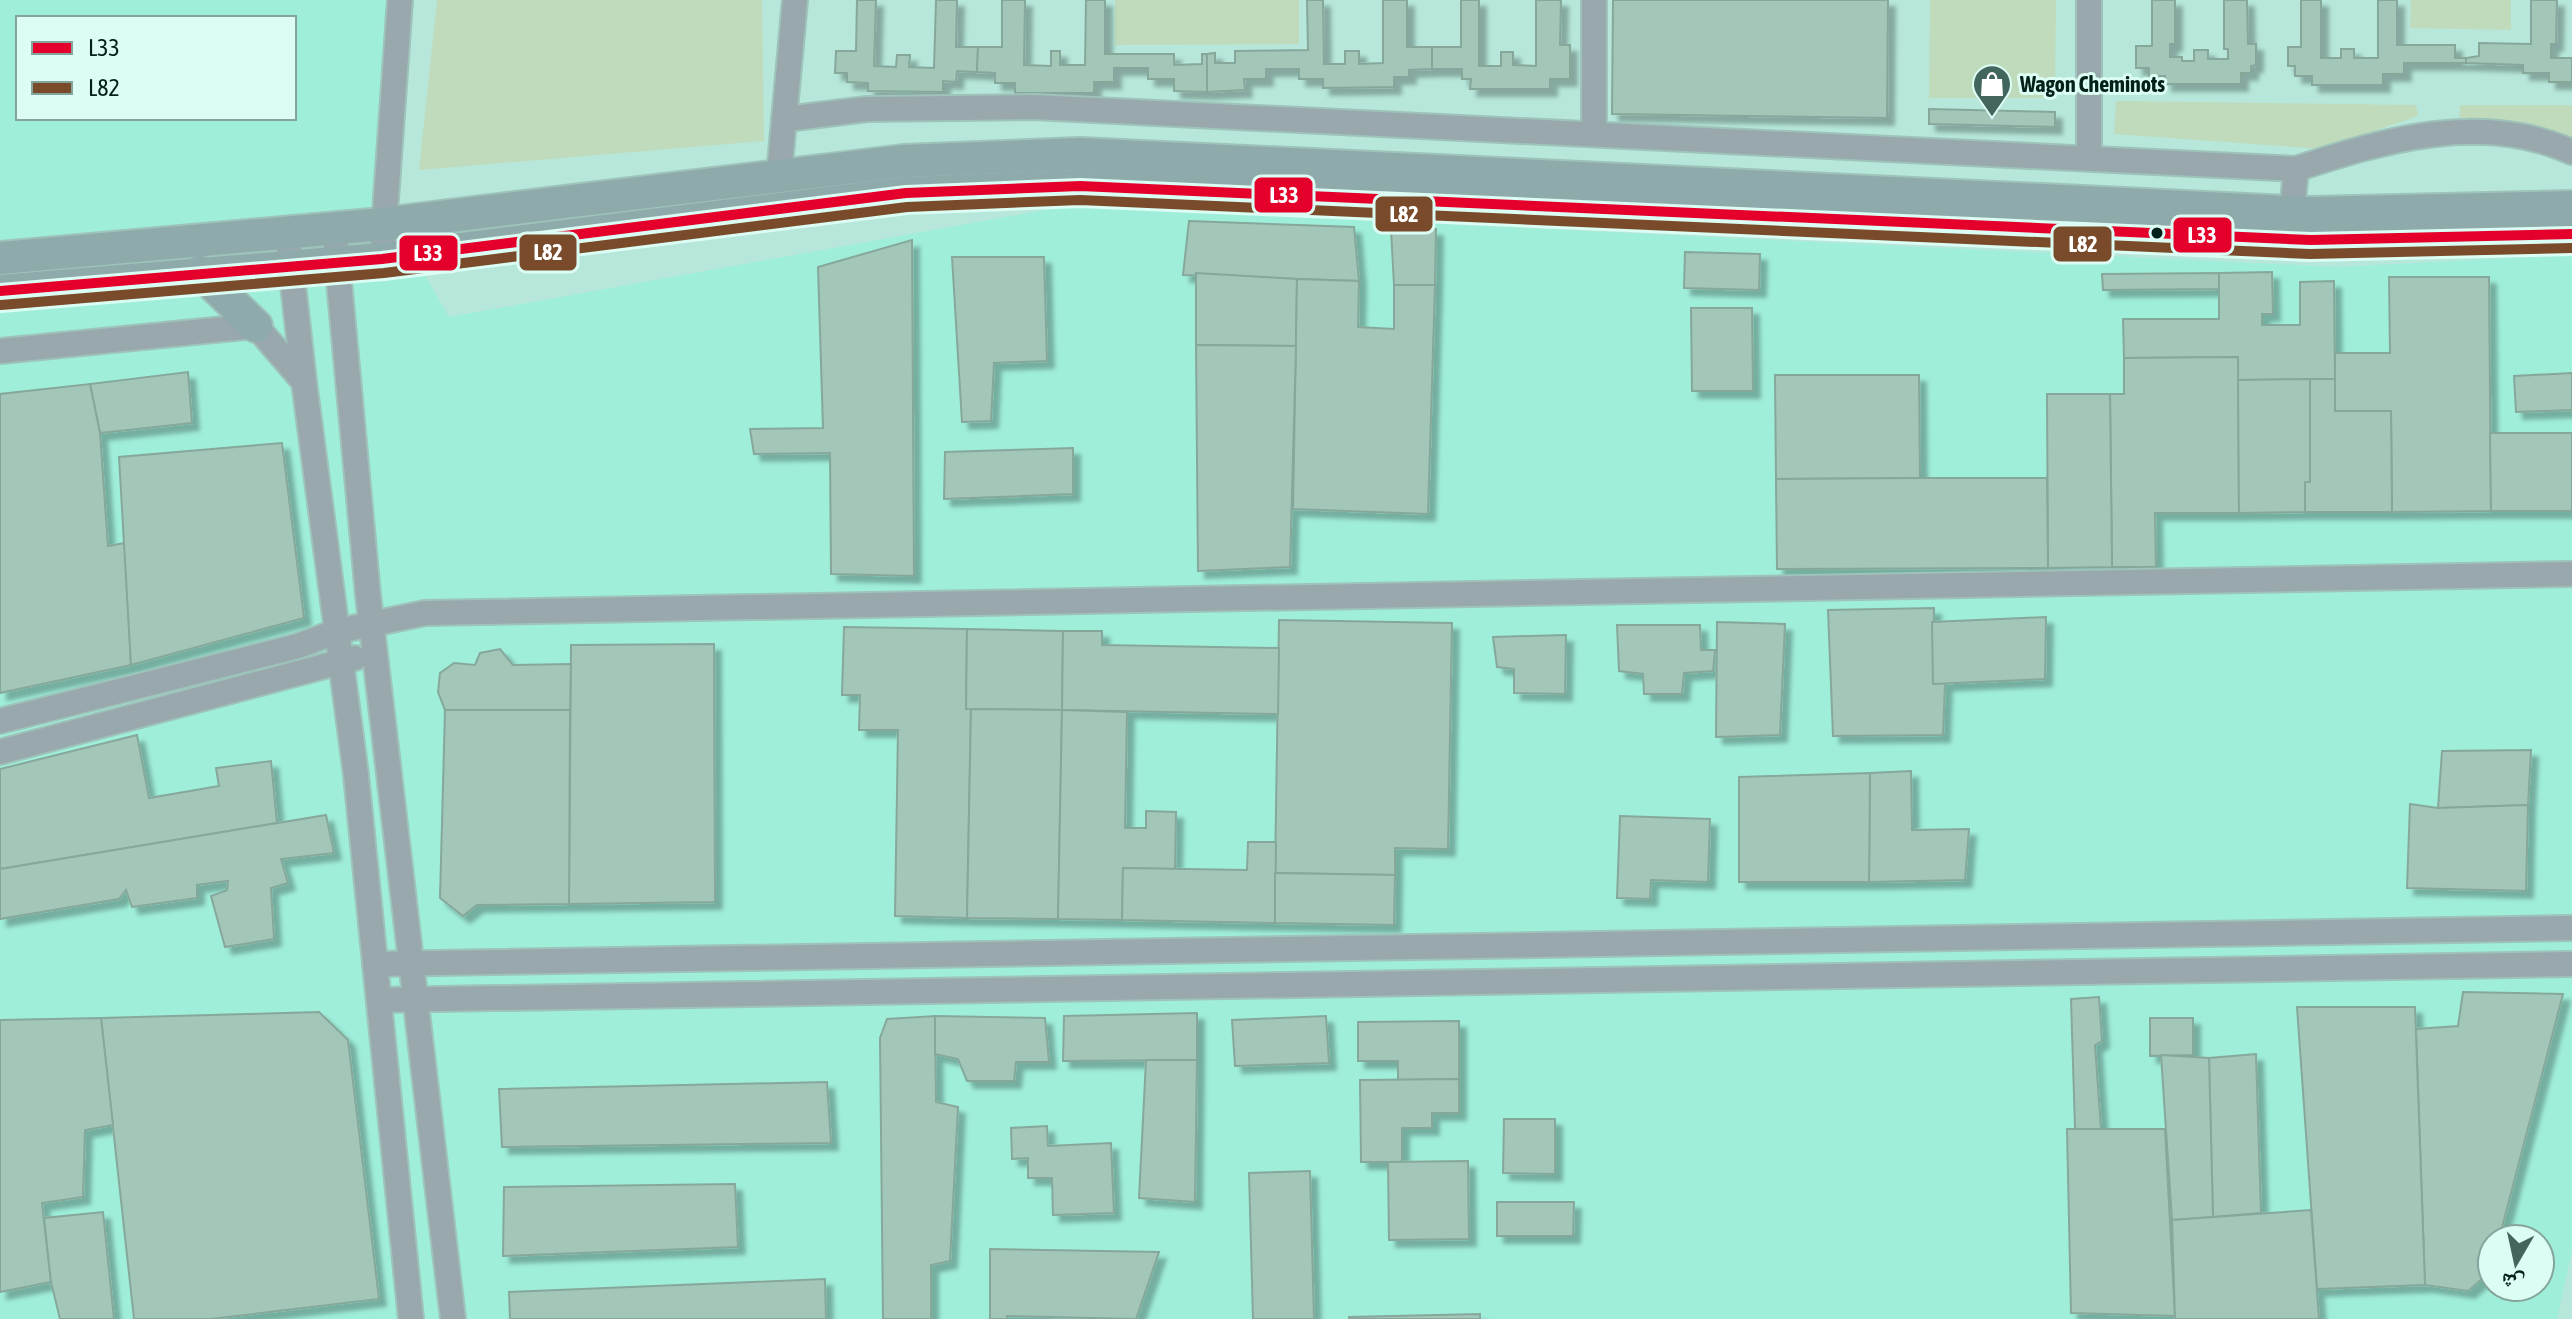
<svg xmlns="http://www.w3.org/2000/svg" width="2572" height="1319" viewBox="0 0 2572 1319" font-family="'Asap Condensed','Noto Naskh Arabic',sans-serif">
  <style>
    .built { fill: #9feeda; fill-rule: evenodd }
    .green { fill: #c0dbbc }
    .building { fill: #a2c6b8; stroke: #85a89b; stroke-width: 2; filter: url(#shadow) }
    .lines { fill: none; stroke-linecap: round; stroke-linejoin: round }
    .minor-casing { stroke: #9ec3ba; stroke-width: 28 }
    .major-casing { stroke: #9ec3ba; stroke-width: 36 }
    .minor { stroke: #98a8ac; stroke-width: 24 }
    .major { stroke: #8eaaaa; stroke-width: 32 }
    .bus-1-casing { stroke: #dbfdf3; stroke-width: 16 }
    .bus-2-casing { stroke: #dbfdf3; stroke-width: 16 }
    .bus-1 { stroke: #e4002b; stroke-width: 10 }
    .bus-2 { stroke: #7a4b2a; stroke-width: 10 }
    .bus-dot { fill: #03201a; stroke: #dbfdf3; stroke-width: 3 }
    .labels { text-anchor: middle; stroke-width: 6; stroke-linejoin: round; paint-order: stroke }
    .poi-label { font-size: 22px; font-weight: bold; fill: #03201a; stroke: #dbfdf3; text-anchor: start }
    .line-badge { stroke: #dbfdf3; stroke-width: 3 }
    .badge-label { font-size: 22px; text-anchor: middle; font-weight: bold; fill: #fff }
  </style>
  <defs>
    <filter id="shadow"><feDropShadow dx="7" dy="7" stdDeviation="2" flood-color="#0004"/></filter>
  </defs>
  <rect width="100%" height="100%" fill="#b6e7da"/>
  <path class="built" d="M0,0H409L374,187L449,317L1067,206L2337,267L2572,255V1251L2557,1319H0ZM18,18H294V118H18ZM2492,1239H2540V1287H2492Z"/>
  <g class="green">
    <polygon points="437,0 762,0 764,141 419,170"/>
    <polygon points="1115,0 1299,0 1299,44 1115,45"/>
    <polygon points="1930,0 2056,0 2055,98 1929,98"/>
    <polygon points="2411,0 2511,0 2511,30 2410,28"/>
    <polygon points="2116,101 2416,105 2418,116 2321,149 2114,134"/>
    <polygon points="2460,105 2572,105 2572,141 2459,117"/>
  </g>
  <g class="building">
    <polygon points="857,0 876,0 874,66 896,67 897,55 910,55 909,67 934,68 936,0 957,0 956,47 978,47 977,72 957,71 956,82 943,81 943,92 868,91 868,83 847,82 847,73 835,73 836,51 856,51"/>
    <polygon points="1002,0 1025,0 1024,65 1051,66 1051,51 1060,51 1060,65 1085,65 1086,0 1105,0 1105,54 1174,54 1174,65 1202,64 1202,54 1207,54 1207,92 1174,91 1174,79 1148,79 1148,68 1114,68 1114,82 1094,82 1094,93 1015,93 1015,83 995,83 995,73 977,72 978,47 1002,47"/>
    <polygon points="1307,0 1323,0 1324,64 1345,64 1345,51 1359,51 1359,64 1383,63 1383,0 1407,0 1407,47 1432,47 1432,69 1409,70 1409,77 1394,77 1394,87 1323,88 1323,79 1299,79 1299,69 1266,69 1266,79 1244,79 1245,90 1207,92 1207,54 1215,53 1215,63 1235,63 1235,51 1308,50"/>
    <polygon points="1461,0 1479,0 1479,66 1501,66 1501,52 1513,52 1513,65 1536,66 1536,0 1561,0 1560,45 1570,45 1570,79 1550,79 1550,89 1470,89 1471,79 1462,79 1462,69 1432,69 1432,47 1461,47"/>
    <polygon points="1613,0 1888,0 1887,118 1612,114"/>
    <polygon points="2152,0 2175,0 2175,44 2170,44 2170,57 2182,57 2182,61 2194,61 2194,50 2208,50 2208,59 2228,59 2228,49 2224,49 2224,0 2247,0 2248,44 2256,44 2256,65 2251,66 2251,73 2241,73 2241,84 2165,84 2165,76 2149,76 2149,68 2136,68 2136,46 2152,46"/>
    <polygon points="2301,0 2321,0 2321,58 2341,58 2341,49 2354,49 2354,58 2378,58 2378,0 2397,0 2397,45 2455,45 2455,58 2466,58 2466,63 2404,63 2404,74 2383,74 2383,85 2312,85 2312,76 2295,76 2295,66 2288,66 2288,47 2301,47"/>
    <polygon points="2531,0 2557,0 2556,44 2551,44 2551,58 2572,58 2572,82 2549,82 2549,73 2523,73 2523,65 2466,63 2466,58 2479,56 2479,43 2531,44"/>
    <polygon points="1929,109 2055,112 2055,127 1929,124"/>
    <polygon points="1189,221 1354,227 1359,281 1183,275"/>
    <polygon points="1436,229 1435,285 1394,285 1391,230"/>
    <polygon points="912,240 914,576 831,574 830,453 754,454 750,429 823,428 818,267"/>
    <polygon points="1685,252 1760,254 1759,290 1684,288"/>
    <polygon points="952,257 1044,257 1047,361 994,363 991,421 962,422"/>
    <polygon points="2272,272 2273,314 2262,314 2262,325 2300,325 2300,282 2334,281 2335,379 2238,380 2238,357 2124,358 2123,319 2219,319 2219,273"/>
    <polygon points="1196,273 1297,279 1296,346 1196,345"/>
    <polygon points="2219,273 2219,289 2103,290 2102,274"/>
    <polygon points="2389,277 2489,277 2491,511 2392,512 2391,411 2335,411 2335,353 2390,353"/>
    <polygon points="1297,279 1359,281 1358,327 1394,329 1394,285 1435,285 1428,514 1293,509"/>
    <polygon points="1691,308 1752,308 1753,391 1692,391"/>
    <polygon points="1196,345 1296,346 1290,567 1198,571"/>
    <polygon points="2238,357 2239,513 2155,513 2156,567 2112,567 2110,394 2124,394 2124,358"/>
    <polygon points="188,372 192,423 100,433 90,384"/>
    <polygon points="2572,373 2572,410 2516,412 2514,376"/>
    <polygon points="1775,375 1919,375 1920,478 1776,479"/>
    <polygon points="2310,379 2335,379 2335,411 2391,411 2392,512 2305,512 2305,482 2310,482"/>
    <polygon points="2310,379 2310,482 2305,482 2305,512 2239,513 2238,380"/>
    <polygon points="90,384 100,433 108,546 125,543 131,665 0,693 0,394"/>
    <polygon points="2047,394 2110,394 2112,567 2048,568"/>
    <polygon points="2490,433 2572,433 2572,511 2491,511"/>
    <polygon points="282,443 304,618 131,665 119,457"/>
    <polygon points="1073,448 1073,494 944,499 945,452"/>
    <polygon points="1920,478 2047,478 2048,568 1777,569 1776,479"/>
    <polygon points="1934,608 1933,684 1945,683 1943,735 1833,736 1828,610"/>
    <polygon points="2046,617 2045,679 1933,684 1932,622"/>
    <polygon points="1279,620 1452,623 1448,849 1395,848 1395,875 1275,873"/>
    <polygon points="1717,622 1785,624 1780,735 1716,737"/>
    <polygon points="1617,625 1700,625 1701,650 1715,650 1713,671 1684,673 1682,694 1644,694 1643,674 1619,671"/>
    <polygon points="844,627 967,629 966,709 971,709 967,918 895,916 898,730 859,730 860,695 842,695"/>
    <polygon points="967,629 1063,631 1062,710 966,709"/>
    <polygon points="1063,631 1102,631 1102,645 1279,648 1278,714 1062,710"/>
    <polygon points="1566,635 1565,694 1514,693 1514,669 1497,667 1493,637"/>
    <polygon points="714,644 715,902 569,904 571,645"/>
    <polygon points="500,649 513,665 571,664 570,710 445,710 438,692 440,673 454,663 475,665 480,653"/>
    <polygon points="971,709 1062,710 1058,919 967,918"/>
    <polygon points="445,710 570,710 569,904 477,905 463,916 440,898"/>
    <polygon points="1062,710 1127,712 1125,828 1146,828 1146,811 1176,812 1175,869 1123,868 1122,920 1058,919"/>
    <polygon points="137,735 149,798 219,786 216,768 271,761 277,823 0,869 0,769"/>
    <polygon points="2531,750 2528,805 2438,808 2442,751"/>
    <polygon points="1911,771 1912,830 1969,829 1965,880 1869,882 1870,773"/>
    <polygon points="1870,773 1869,882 1739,882 1739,777"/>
    <polygon points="2410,804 2438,808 2528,805 2526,891 2407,888"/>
    <polygon points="326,815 334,853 281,859 288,883 271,888 274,939 225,947 211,896 227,890 228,881 197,885 197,898 132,907 126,890 119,899 0,919 0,869"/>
    <polygon points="1620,816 1710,819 1708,882 1651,880 1650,899 1617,898"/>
    <polygon points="1248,842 1276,842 1275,923 1122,920 1123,868 1247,870"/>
    <polygon points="1275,873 1395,875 1394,925 1275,923"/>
    <polygon points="2463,992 2563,994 2499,1239 2492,1239 2490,1272 2468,1291 2425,1285 2416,1029 2458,1026"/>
    <polygon points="2099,997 2102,1041 2095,1045 2101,1129 2075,1129 2071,999"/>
    <polygon points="2297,1007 2415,1007 2425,1285 2317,1289"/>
    <polygon points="319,1012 348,1040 379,1299 211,1319 134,1319 101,1018"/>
    <polygon points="1197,1013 1197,1060 1063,1061 1064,1016"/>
    <polygon points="935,1016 936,1102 958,1107 950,1261 931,1265 931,1319 883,1319 880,1038 887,1019"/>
    <polygon points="935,1016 1045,1018 1049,1062 1016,1062 1014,1081 967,1081 958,1059 935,1054"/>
    <polygon points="1326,1016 1329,1063 1235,1066 1232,1020"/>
    <polygon points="101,1018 113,1125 85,1130 83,1197 42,1203 51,1282 0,1292 0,1020"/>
    <polygon points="2150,1018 2193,1018 2193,1055 2150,1056"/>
    <polygon points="1459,1021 1459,1079 1398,1080 1398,1061 1358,1061 1358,1022"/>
    <polygon points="2256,1054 2261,1213 2213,1217 2209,1058"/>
    <polygon points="2161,1055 2209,1058 2213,1217 2172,1220"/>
    <polygon points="1146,1060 1197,1060 1195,1202 1139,1198"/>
    <polygon points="1459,1079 1459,1113 1432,1113 1432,1128 1402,1128 1402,1162 1361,1162 1360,1080"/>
    <polygon points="827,1082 831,1143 502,1147 499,1089"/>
    <polygon points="1504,1119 1555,1119 1555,1174 1503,1173"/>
    <polygon points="1047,1126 1048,1146 1111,1143 1114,1213 1053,1215 1052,1178 1028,1178 1028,1158 1012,1159 1011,1128"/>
    <polygon points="2067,1129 2165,1129 2175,1316 2071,1313"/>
    <polygon points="1468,1161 1469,1239 1389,1240 1388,1162"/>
    <polygon points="1310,1171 1314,1319 1253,1319 1249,1173"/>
    <polygon points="735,1184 738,1247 503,1256 504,1187"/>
    <polygon points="1497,1202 1574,1202 1573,1236 1497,1236"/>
    <polygon points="2311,1210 2319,1319 2175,1319 2172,1220"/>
    <polygon points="103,1212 114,1319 60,1319 51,1282 44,1218"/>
    <polygon points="990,1249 1159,1252 1136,1319 1007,1316 1007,1319 990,1319"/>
    <polygon points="825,1279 826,1319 510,1319 509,1292"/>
    <polygon points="1480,1314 1480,1319 1349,1319 1349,1317"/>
  </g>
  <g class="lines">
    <defs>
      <g id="minor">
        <polyline points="786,119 867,109 1034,107 2296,169"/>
        <polyline points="1594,132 1594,0"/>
        <polyline points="2089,156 2089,0"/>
        <polyline points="779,175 795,0"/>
        <path d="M2292,212L2296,169C2384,140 2482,111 2572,152"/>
        <polyline points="334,227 368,595 453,1319"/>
        <polyline points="287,231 304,382"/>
        <polyline points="383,241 400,0"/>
        <polyline points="0,351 256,326 304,382 356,775 411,1319"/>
        <polyline points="0,721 298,646 338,631 425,613 2572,574"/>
        <polyline points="0,752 355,658"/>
        <polyline points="375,964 2572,928"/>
        <polyline points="379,1000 2572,964"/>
      </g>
      <g id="major">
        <polyline points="0,258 383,224 904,161 1080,154 2311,213 2572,207"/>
        <polyline points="200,272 256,326"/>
        <polyline points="0,291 382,259 906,193 1080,186 2311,240 2572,234"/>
      </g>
    </defs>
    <use href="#minor" class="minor-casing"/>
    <use href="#major" class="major-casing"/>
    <use href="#minor" class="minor"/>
    <use href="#major" class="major"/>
    <defs>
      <polyline id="bus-1" points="0,291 382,259 906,193 1080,186 2311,240 2572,234"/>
      <polyline id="bus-2" points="1,305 384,273 907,207 1080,200 2310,254 2572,248"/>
    </defs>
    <use href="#bus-1" class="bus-1-casing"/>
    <use href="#bus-2" class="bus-2-casing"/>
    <use href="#bus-1" class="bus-1"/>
    <use href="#bus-2" class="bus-2"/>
  </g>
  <defs>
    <symbol id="shop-pin" viewBox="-11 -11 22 30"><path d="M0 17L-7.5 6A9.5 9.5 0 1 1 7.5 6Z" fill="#42665d" stroke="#dbfdf3"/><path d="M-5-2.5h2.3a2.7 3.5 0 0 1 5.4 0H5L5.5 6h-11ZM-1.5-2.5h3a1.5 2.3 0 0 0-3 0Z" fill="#fff"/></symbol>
  </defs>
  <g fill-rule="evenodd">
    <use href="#shop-pin" x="1970" y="62" width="44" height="60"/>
  </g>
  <circle class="bus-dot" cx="2157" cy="233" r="7"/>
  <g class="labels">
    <g class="poi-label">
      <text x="2020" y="92">Wagon Cheminots</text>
    </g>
  </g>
  <g class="line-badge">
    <rect x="1253" y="176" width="61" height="38" rx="8" fill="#e4002b"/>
    <rect x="1374" y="195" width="60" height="38" rx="8" fill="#7a4b2a"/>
    <rect x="2172" y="216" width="61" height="38" rx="8" fill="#e4002b"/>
    <rect x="2052" y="225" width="61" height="38" rx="8" fill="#7a4b2a"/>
    <rect x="518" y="233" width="60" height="39" rx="8" fill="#7a4b2a"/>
    <rect x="398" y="234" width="61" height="38" rx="8" fill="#e4002b"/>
  </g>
  <g class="badge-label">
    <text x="1284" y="203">L33</text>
    <text x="1404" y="222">L82</text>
    <text x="2202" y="243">L33</text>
    <text x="2083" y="252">L82</text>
    <text x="548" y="260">L82</text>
    <text x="428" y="261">L33</text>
  </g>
  <rect x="16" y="16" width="280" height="104" fill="#dbfdf3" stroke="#85a59c" stroke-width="2"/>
  <rect x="32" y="42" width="40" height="12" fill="#e4002b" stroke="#85a59c" stroke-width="2"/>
  <text x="88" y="56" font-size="24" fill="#03201a">L33</text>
  <rect x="32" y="82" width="40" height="12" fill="#7a4b2a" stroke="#85a59c" stroke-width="2"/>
  <text x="88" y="96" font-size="24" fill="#03201a">L82</text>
  <g transform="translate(2516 1263) rotate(189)"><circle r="38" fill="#dbfdf3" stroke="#85a59c" stroke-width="2"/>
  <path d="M0-6L14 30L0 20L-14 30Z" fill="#42665d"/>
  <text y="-12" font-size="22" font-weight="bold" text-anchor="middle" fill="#03201a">ش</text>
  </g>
</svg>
